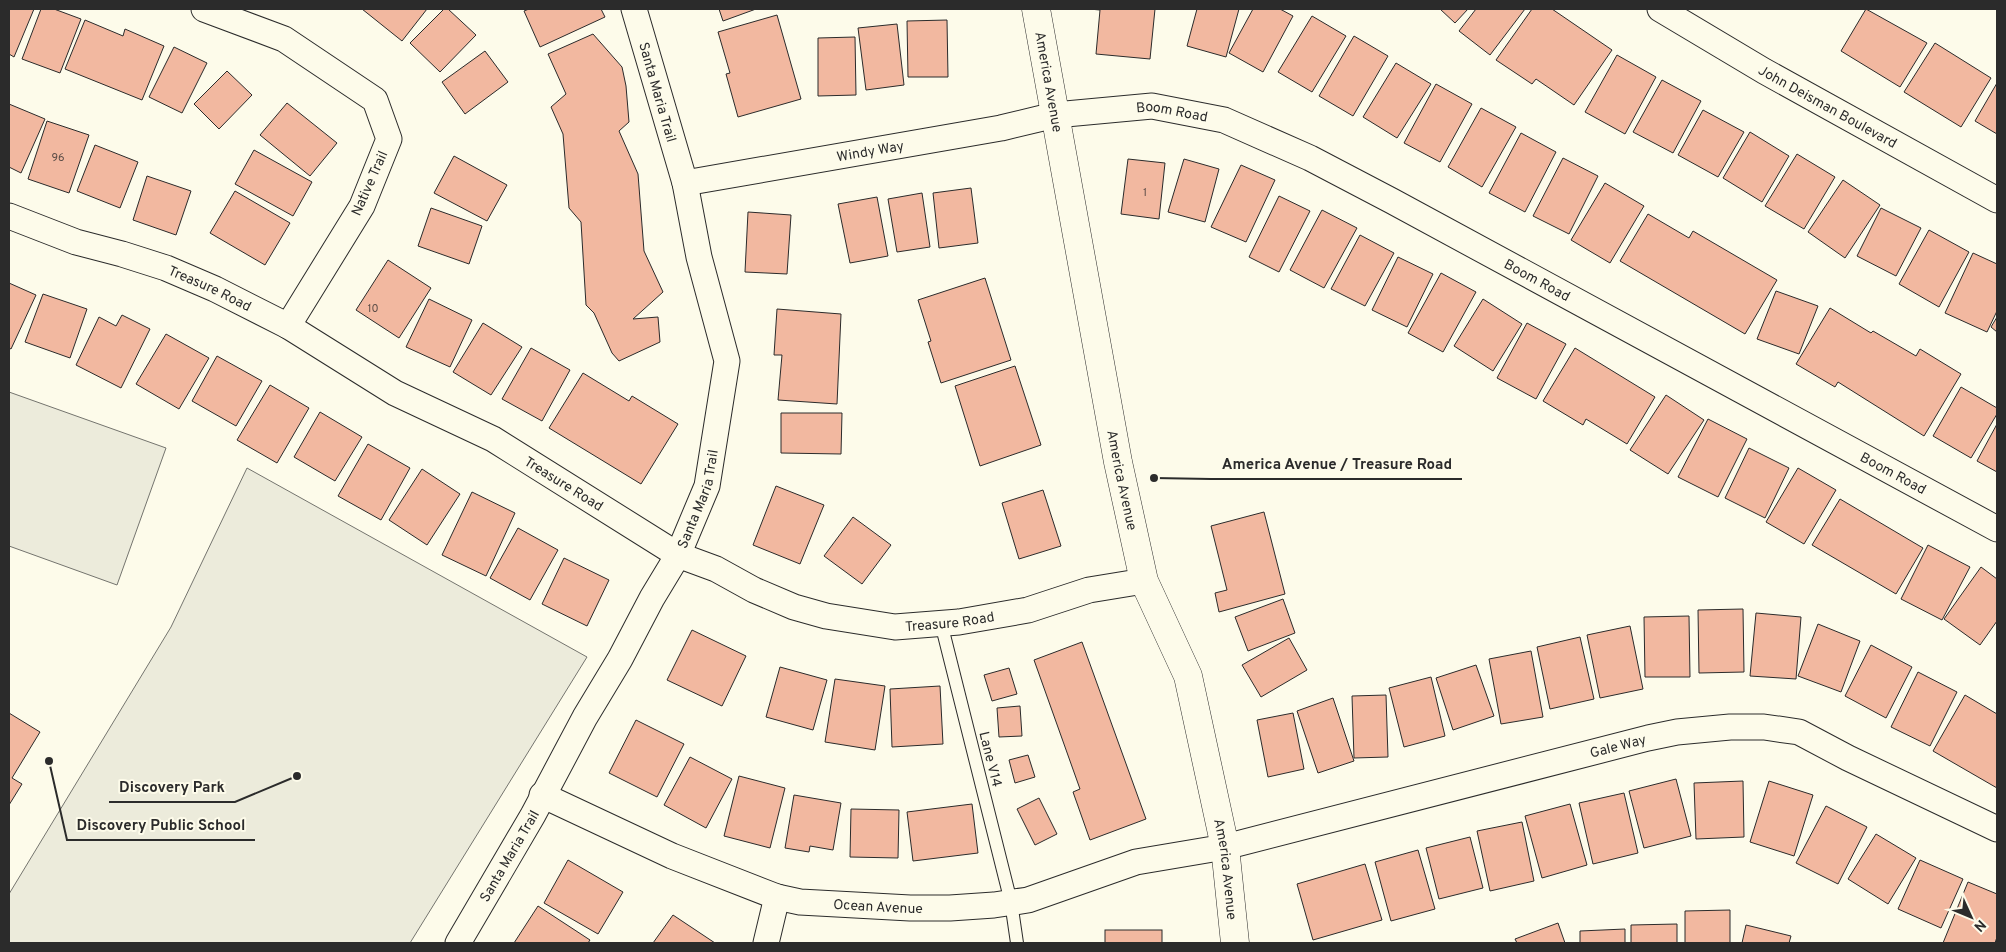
<svg xmlns="http://www.w3.org/2000/svg" width="2006" height="952" viewBox="0 0 2006 952" font-family="Overpass,sans-serif">
  <style>
    .green { fill: #ecebdb; stroke: #74746e }
    .building { fill: #f2b8a0; stroke: #2b2b2b }
    .lines { fill: none; stroke-linecap: round; stroke-linejoin: round }
    .service-casing { stroke: #2b2b2b; stroke-width: 14 }
    .minor-casing { stroke: #2b2b2b; stroke-width: 27 }
    .tertiary-casing { stroke: #2b2b2b; stroke-width: 29 }
    .service { stroke: #fdfbea; stroke-width: 12 }
    .minor { stroke: #fdfbea; stroke-width: 25 }
    .tertiary { stroke: #fdfbea; stroke-width: 28 }
    .labels { text-anchor: middle; stroke-width: 4; stroke-linejoin: round; paint-order: stroke }
    .number-label { font-size: 11px; fill: #5d4e48 }
    .street-label { font-size: 14px; fill: #2b2b2b; stroke: #fdfbea }
    .leader { fill: none; stroke: #2b2b2b; stroke-width: 2 }
    .callout-dot { fill: #2b2b2b; stroke: #fdfbea; stroke-width: 2 }
    .callout-label { font-size: 15px; text-anchor: middle; font-weight: bold; fill: #2b2b2b; stroke: #fdfbea; stroke-width: 4; stroke-linejoin: round; paint-order: stroke }
  </style>
  <rect width="100%" height="100%" fill="#fdfbea"/>
  <g class="green">
    <polygon points="9,392 166,448 117,585 9,546"/>
    <polygon points="247,468 587,657 410,943 9,943 9,894 171,627"/>
  </g>
  <g class="building">
    <polygon points="9,9 34,9 14,57 9,54"/>
    <polygon points="41,9 54,9 81,19 60,73 22,59"/>
    <polygon points="362,9 427,9 402,41"/>
    <polygon points="444,9 448,9 476,35 440,72 410,43"/>
    <polygon points="529,9 601,9 605,17 540,47 524,11"/>
    <polygon points="719,9 756,9 723,21"/>
    <polygon points="1089,9 1155,9 1150,59 1096,54 1100,10"/>
    <polygon points="1197,9 1239,9 1226,57 1187,46"/>
    <polygon points="1253,9 1280,9 1293,16 1263,72 1229,53"/>
    <polygon points="1440,9 1468,9 1455,23"/>
    <polygon points="1476,9 1525,9 1490,55 1459,31"/>
    <polygon points="1532,9 1552,9 1612,50 1574,105 1536,79 1532,84 1496,60"/>
    <polygon points="1866,9 1927,43 1900,87 1841,51"/>
    <polygon points="777,15 801,99 738,117 726,74 730,73 718,32"/>
    <polygon points="1312,16 1346,36 1312,92 1278,72"/>
    <polygon points="85,20 123,36 125,29 164,46 142,100 65,69"/>
    <polygon points="947,20 948,77 908,77 907,21"/>
    <polygon points="897,24 904,85 866,90 858,28"/>
    <polygon points="593,34 622,67 626,86 629,122 619,131 638,174 644,251 663,292 633,319 658,317 660,342 619,361 612,353 594,313 586,305 581,222 569,208 563,134 551,107 566,94 548,54"/>
    <polygon points="1354,36 1388,56 1353,116 1319,96"/>
    <polygon points="855,37 856,95 818,96 818,38"/>
    <polygon points="1935,43 1991,78 1961,127 1904,92"/>
    <polygon points="174,47 207,63 182,113 149,97"/>
    <polygon points="485,51 508,82 465,114 442,82"/>
    <polygon points="1617,55 1656,77 1625,134 1585,112"/>
    <polygon points="1396,63 1431,84 1397,138 1363,117"/>
    <polygon points="227,71 252,95 219,129 194,104"/>
    <polygon points="1662,80 1701,101 1673,153 1633,132"/>
    <polygon points="1997,83 1997,134 1975,121"/>
    <polygon points="1436,84 1472,104 1440,162 1404,143"/>
    <polygon points="287,103 337,143 310,176 260,135"/>
    <polygon points="9,104 45,119 21,173 9,167"/>
    <polygon points="1481,108 1516,127 1482,187 1448,167"/>
    <polygon points="1703,110 1744,132 1718,177 1678,155"/>
    <polygon points="47,121 89,135 69,193 28,179"/>
    <polygon points="1750,132 1789,156 1762,202 1723,178"/>
    <polygon points="1521,133 1556,152 1525,212 1489,193"/>
    <polygon points="95,145 138,162 120,208 77,191"/>
    <polygon points="254,150 312,182 293,216 235,184"/>
    <polygon points="1797,154 1835,177 1804,229 1765,206"/>
    <polygon points="454,156 507,185 487,221 434,193"/>
    <polygon points="1563,158 1598,176 1569,234 1533,216"/>
    <polygon points="1128,159 1165,163 1159,219 1121,214"/>
    <polygon points="1184,159 1219,169 1205,222 1168,212"/>
    <polygon points="1241,165 1275,180 1246,242 1211,227"/>
    <polygon points="147,176 191,191 176,235 133,220"/>
    <polygon points="1843,180 1880,205 1845,258 1808,232"/>
    <polygon points="1605,183 1644,206 1610,263 1571,240"/>
    <polygon points="971,188 978,243 939,248 933,193"/>
    <polygon points="235,191 290,223 265,265 210,233"/>
    <polygon points="922,193 930,247 897,252 888,199"/>
    <polygon points="1279,196 1310,211 1279,272 1249,257"/>
    <polygon points="877,197 888,256 850,263 838,204"/>
    <polygon points="431,208 482,226 469,264 418,246"/>
    <polygon points="1881,208 1921,228 1896,276 1857,256"/>
    <polygon points="1322,210 1357,228 1324,288 1290,270"/>
    <polygon points="748,212 791,215 787,274 745,272"/>
    <polygon points="1648,214 1689,238 1693,231 1777,280 1745,334 1620,261"/>
    <polygon points="1929,230 1969,252 1939,307 1899,284"/>
    <polygon points="1360,235 1394,253 1365,306 1331,289"/>
    <polygon points="1973,253 1997,264 1997,311 1987,332 1945,313"/>
    <polygon points="1398,257 1433,274 1407,327 1372,310"/>
    <polygon points="388,260 431,288 399,338 356,310"/>
    <polygon points="1441,273 1476,292 1443,352 1408,333"/>
    <polygon points="985,278 1011,360 941,383 928,342 931,341 918,300"/>
    <polygon points="9,283 36,295 11,349 9,348"/>
    <polygon points="1776,291 1818,306 1799,354 1757,339"/>
    <polygon points="43,294 87,309 70,358 25,342"/>
    <polygon points="429,299 472,320 450,367 406,347"/>
    <polygon points="1483,299 1522,324 1493,371 1454,346"/>
    <polygon points="1830,308 1871,333 1873,331 1916,356 1920,349 1961,374 1924,436 1838,382 1835,387 1796,364"/>
    <polygon points="777,309 841,314 837,404 778,400 782,355 774,355"/>
    <polygon points="122,315 150,329 121,388 76,365 99,317 116,326"/>
    <polygon points="1997,317 1997,332 1991,327"/>
    <polygon points="483,323 522,347 491,395 453,372"/>
    <polygon points="1527,323 1566,344 1536,399 1497,378"/>
    <polygon points="166,334 209,358 179,409 136,384"/>
    <polygon points="531,348 570,370 542,421 502,399"/>
    <polygon points="1575,348 1655,397 1627,444 1586,419 1583,425 1543,401"/>
    <polygon points="217,356 262,381 236,426 192,401"/>
    <polygon points="1015,366 1041,445 980,466 955,386"/>
    <polygon points="583,373 629,401 632,396 678,424 641,484 549,428"/>
    <polygon points="270,385 309,408 277,463 237,440"/>
    <polygon points="1961,387 1997,408 1997,414 1971,458 1933,436"/>
    <polygon points="1666,395 1704,420 1668,474 1630,450"/>
    <polygon points="320,412 362,437 335,481 294,457"/>
    <polygon points="781,413 842,413 841,454 781,453"/>
    <polygon points="1708,419 1747,439 1718,497 1678,477"/>
    <polygon points="1997,424 1997,472 1977,461"/>
    <polygon points="368,444 410,468 381,520 338,496"/>
    <polygon points="1749,448 1789,468 1765,518 1725,498"/>
    <polygon points="1798,468 1836,490 1804,544 1766,522"/>
    <polygon points="422,469 460,494 427,545 389,520"/>
    <polygon points="776,486 824,505 800,564 753,545"/>
    <polygon points="1043,490 1061,546 1019,559 1002,503"/>
    <polygon points="472,492 515,513 486,576 442,555"/>
    <polygon points="1840,499 1923,548 1896,594 1812,545"/>
    <polygon points="1264,512 1285,594 1219,612 1215,593 1227,590 1211,526"/>
    <polygon points="853,517 891,545 862,584 824,556"/>
    <polygon points="518,528 558,550 530,600 490,578"/>
    <polygon points="1928,545 1970,567 1942,620 1901,599"/>
    <polygon points="564,558 609,580 587,626 542,604"/>
    <polygon points="1981,567 1997,579 1997,621 1980,645 1944,619"/>
    <polygon points="1283,599 1295,633 1248,651 1235,617"/>
    <polygon points="1743,609 1744,672 1699,673 1698,610"/>
    <polygon points="1756,613 1801,617 1796,679 1750,676"/>
    <polygon points="1689,616 1690,677 1645,677 1644,617"/>
    <polygon points="1818,624 1860,641 1841,692 1798,676"/>
    <polygon points="1630,626 1643,689 1600,698 1587,635"/>
    <polygon points="692,630 746,656 722,706 667,680"/>
    <polygon points="1580,637 1594,699 1550,709 1537,647"/>
    <polygon points="1289,638 1307,670 1261,697 1242,665"/>
    <polygon points="1082,642 1146,819 1090,840 1073,792 1080,789 1034,660"/>
    <polygon points="1871,645 1912,667 1886,718 1845,696"/>
    <polygon points="1531,651 1543,717 1501,724 1489,659"/>
    <polygon points="1476,665 1494,716 1453,730 1436,678"/>
    <polygon points="780,667 827,680 813,730 766,717"/>
    <polygon points="1009,668 1017,694 992,701 984,675"/>
    <polygon points="1918,672 1957,692 1930,746 1891,727"/>
    <polygon points="1431,677 1445,736 1404,747 1389,688"/>
    <polygon points="835,679 885,686 875,750 825,742"/>
    <polygon points="940,686 943,744 892,747 890,689"/>
    <polygon points="1386,695 1388,757 1354,758 1352,696"/>
    <polygon points="1965,695 1997,714 1997,788 1933,751"/>
    <polygon points="1333,698 1354,761 1318,773 1297,711"/>
    <polygon points="1020,706 1022,736 999,737 997,708"/>
    <polygon points="9,713 40,732 12,778 22,784 9,805"/>
    <polygon points="1293,713 1304,769 1268,777 1257,720"/>
    <polygon points="636,720 684,744 657,797 609,773"/>
    <polygon points="1028,755 1035,777 1015,783 1009,760"/>
    <polygon points="690,757 732,779 706,828 664,805"/>
    <polygon points="739,776 785,788 770,848 724,836"/>
    <polygon points="1676,779 1691,836 1644,848 1629,791"/>
    <polygon points="1743,781 1744,837 1696,839 1694,783"/>
    <polygon points="1769,781 1813,795 1794,856 1750,842"/>
    <polygon points="1624,793 1638,853 1593,864 1579,803"/>
    <polygon points="794,795 841,803 833,850 810,846 809,852 785,848"/>
    <polygon points="1039,798 1057,834 1035,845 1017,809"/>
    <polygon points="972,804 978,853 913,861 907,812"/>
    <polygon points="1570,804 1587,865 1542,878 1525,816"/>
    <polygon points="1826,806 1867,827 1838,884 1796,863"/>
    <polygon points="851,809 899,810 898,858 850,857"/>
    <polygon points="1522,822 1534,881 1490,891 1477,831"/>
    <polygon points="1876,834 1916,858 1888,904 1848,879"/>
    <polygon points="1470,837 1483,888 1439,899 1426,848"/>
    <polygon points="1418,850 1435,909 1391,921 1375,862"/>
    <polygon points="568,860 623,892 598,934 544,903"/>
    <polygon points="1920,860 1963,879 1941,928 1898,909"/>
    <polygon points="1365,864 1382,920 1313,940 1297,884"/>
    <polygon points="1968,882 1997,894 1997,937 1995,943 1943,943"/>
    <polygon points="538,906 590,940 588,943 514,943"/>
    <polygon points="1730,910 1730,943 1685,943 1685,911"/>
    <polygon points="673,915 715,943 653,943"/>
    <polygon points="1558,923 1565,943 1517,943 1515,939"/>
    <polygon points="1677,924 1677,943 1631,943 1631,925"/>
    <polygon points="1746,925 1791,936 1789,943 1742,943"/>
    <polygon points="1625,929 1625,943 1580,943 1580,931"/>
    <rect x="1105" y="930" width="57" height="13"/>
  </g>
  <g class="lines">
    <defs>
      <polyline id="service" points="941,623 1011,902 1017,943"/>
      <g id="minor">
        <polyline points="204,9 284,39 375,100 389,139 362,206 288,326"/>
        <path id="s1" d="M1660,9L1764,71L1997,200"/>
        <path id="s2" d="M685,183L1001,128L1055,115L1152,106L1224,120L1310,158L1392,201L1997,529"/>
        <path id="s3" d="M9,216L76,242L122,254L166,268L215,289L288,326L395,393L493,439L678,555L716,569L754,590L794,607L826,616L895,627L959,622L1028,610L1089,590L1144,581"/>
        <path id="s4" d="M542,795L672,856L777,897L800,902L910,908H950L994,905L1028,900L1136,862L1225,847L1648,738L1677,732L1730,727H1764L1799,732L1848,758L1997,829"/>
        <path id="s5" d="M458,943L533,815L585,717L620,659L652,598L678,555L707,486L727,361L699,257L685,183L634,9"/>
        <polyline points="766,943 777,897"/>
      </g>
      <g id="tertiary">
        <path id="s6" d="M1036,9L1118,462L1144,581L1188,676L1225,847L1235,943"/>
      </g>
    </defs>
    <use href="#service" class="service-casing"/>
    <use href="#minor" class="minor-casing"/>
    <use href="#tertiary" class="tertiary-casing"/>
    <use href="#service" class="service"/>
    <use href="#minor" class="minor"/>
    <use href="#tertiary" class="tertiary"/>
  </g>
  <g class="labels">
    <g class="number-label">
      <text x="58" y="161">96</text>
      <text x="1145" y="196">1</text>
      <text x="373" y="312">10</text>
    </g>
    <g class="street-label">
      <text dy="5" stroke="none"><textPath href="#s6" startOffset="74">America Avenue</textPath></text>
      <text transform="translate(658 92) rotate(74)" y="5">Santa Maria Trail</text>
      <text dy="5" stroke="none"><textPath href="#s1" startOffset="194">John Deisman Boulevard</textPath></text>
      <text dy="5" stroke="none"><textPath href="#s2" startOffset="494">Boom Road</textPath></text>
      <text dy="5" stroke="none"><textPath href="#s2" startOffset="188">Windy Way</textPath></text>
      <text transform="translate(369 183) rotate(-66)" y="5">Native Trail</text>
      <text dy="5" stroke="none"><textPath href="#s2" startOffset="899">Boom Road</textPath></text>
      <text dy="5" stroke="none"><textPath href="#s3" startOffset="214">Treasure Road</textPath></text>
      <text dy="5" stroke="none"><textPath href="#s2" startOffset="1304">Boom Road</textPath></text>
      <text dy="5" stroke="none"><textPath href="#s6" startOffset="479">America Avenue</textPath></text>
      <text dy="5" stroke="none"><textPath href="#s3" startOffset="619">Treasure Road</textPath></text>
      <text dy="5" stroke="none"><textPath href="#s5" startOffset="506">Santa Maria Trail</textPath></text>
      <text dy="5" stroke="none"><textPath href="#s3" startOffset="1039">Treasure Road</textPath></text>
      <text dy="5" stroke="none"><textPath href="#s4" startOffset="1119">Gale Way</textPath></text>
      <text transform="translate(991 759) rotate(76)" y="5">Lane V14</text>
      <text dy="5" stroke="none"><textPath href="#s5" startOffset="101">Santa Maria Trail</textPath></text>
      <text dy="5" stroke="none"><textPath href="#s6" startOffset="884">America Avenue</textPath></text>
      <text dy="5" stroke="none"><textPath href="#s4" startOffset="358">Ocean Avenue</textPath></text>
    </g>
  </g>
  <path class="leader" d="M1154 478L1211 479H1462M297 776L235 802H109M49 761L67 840H255"/>
  <g class="callout-dot">
    <circle cx="1154" cy="478" r="5"/>
    <circle cx="297" cy="776" r="5"/>
    <circle cx="49" cy="761" r="5"/>
  </g>
  <g class="callout-label">
    <text x="1337" y="469">America Avenue / Treasure Road</text>
    <text x="172" y="792">Discovery Park</text>
    <text x="161" y="830">Discovery Public School</text>
  </g>
  <rect width="2006" height="952" fill="none" stroke="#2b2b2b" stroke-width="20"/>
  <g transform="translate(1971 917) rotate(134)" stroke="#fdfbea" stroke-width="4" paint-order="stroke">
  <path d="M0-4L9 19L0 12L-9 19Z" fill="#2b2b2b"/>
  <text y="-8" font-size="14" font-weight="bold" text-anchor="middle" fill="#2b2b2b">N</text>
  </g>
</svg>
